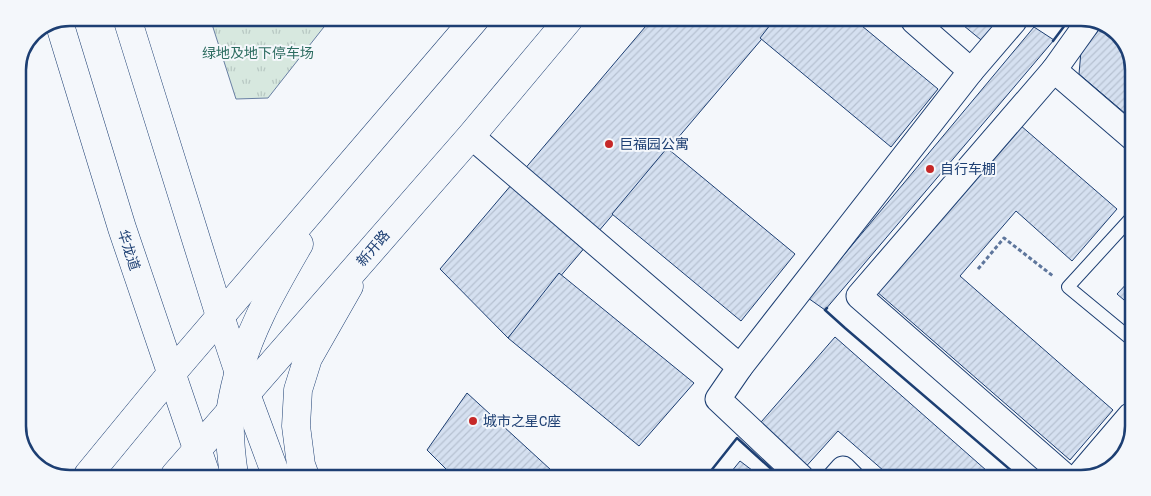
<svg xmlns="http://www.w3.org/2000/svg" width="1151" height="496" viewBox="0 0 1151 496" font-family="'Archivo Narrow','Noto Sans SC',sans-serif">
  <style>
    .park { fill: url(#park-tufts); stroke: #687fa3 }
    .building { fill: url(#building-hatch); stroke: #1d3f73 }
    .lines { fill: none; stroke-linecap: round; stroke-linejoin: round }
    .lane-casing { stroke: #1d3f73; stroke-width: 14 }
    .street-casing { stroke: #1d3f73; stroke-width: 27 }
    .secondary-casing { stroke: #1d3f73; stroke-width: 29 }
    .primary-casing { stroke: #1d3f73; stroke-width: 29 }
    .path { stroke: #5e769c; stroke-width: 3; stroke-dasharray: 4 2.5; stroke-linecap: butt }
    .lane { stroke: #f4f7fb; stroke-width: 12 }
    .street { stroke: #f4f7fb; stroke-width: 25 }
    .secondary { stroke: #f4f7fb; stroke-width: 28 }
    .primary { stroke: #f4f7fb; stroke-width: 28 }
    .wall { stroke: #1d3f73; stroke-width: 2.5 }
    .poi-dot { fill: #c62828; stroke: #f4f7fb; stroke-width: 2 }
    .labels { text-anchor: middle; stroke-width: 4; stroke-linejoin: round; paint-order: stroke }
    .park-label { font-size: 14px; fill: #2c6c60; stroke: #f4f7fb }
    .poi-label { font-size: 14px; fill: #1d3f73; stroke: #f4f7fb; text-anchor: start }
    .street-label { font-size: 14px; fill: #1d3f73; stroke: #f4f7fb }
    .rim { fill: none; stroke: #1d3f73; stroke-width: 2.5 }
  </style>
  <defs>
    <pattern id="park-tufts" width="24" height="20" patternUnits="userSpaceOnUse" patternTransform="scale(1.25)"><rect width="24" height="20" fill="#d7e8df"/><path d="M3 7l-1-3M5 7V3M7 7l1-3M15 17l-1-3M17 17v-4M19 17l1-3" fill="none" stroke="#b8c8c3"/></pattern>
    <pattern id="building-hatch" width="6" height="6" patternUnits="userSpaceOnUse" patternTransform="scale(1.25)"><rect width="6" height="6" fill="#d5e0f0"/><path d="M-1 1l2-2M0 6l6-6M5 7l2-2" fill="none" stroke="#b6c1d1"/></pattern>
  </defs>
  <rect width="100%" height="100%" fill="#f4f7fb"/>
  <polygon class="park" points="210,18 331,18 268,98 236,99"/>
  <g class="building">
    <polygon points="651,20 778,20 508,338 440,269"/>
    <polygon points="774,20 856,21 938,89 891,147 760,38"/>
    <polygon points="958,21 1005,21 986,44"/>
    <polygon points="1104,24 1123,39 1133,67 1133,120 1079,74 1081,51"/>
    <polygon points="1034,27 1054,40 825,310 808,298"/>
    <polygon points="1020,125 1117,209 1072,261 1016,211 960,276 1113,410 1070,460 876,291"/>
    <polygon points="667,148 795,254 741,321 612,214"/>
    <polygon points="559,273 694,383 639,446 508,338"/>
    <polygon points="1131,279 1131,306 1117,294"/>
    <polygon points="835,337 995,478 892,478 838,431 802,471 755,429"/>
    <polygon points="467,393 551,470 554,476 453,476 427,450"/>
    <polygon points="740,461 761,477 727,477"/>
  </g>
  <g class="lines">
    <defs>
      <polyline id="lane" points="1131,339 1068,287 1132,217"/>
      <g id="street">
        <polyline points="1054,70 1133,138"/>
        <polyline points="971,71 1014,21"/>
        <polyline points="471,136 740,367"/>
        <polyline points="801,477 718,399 740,367 971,71 914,21"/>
        <polyline points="835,478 843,469 852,478"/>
        <polyline points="1067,478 859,296 1054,70 1089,21"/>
        <polyline points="1077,478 1130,416"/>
      </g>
      <g id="secondary">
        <polyline points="127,18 220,316 246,394 276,475"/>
        <polyline points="59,22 122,228 206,475"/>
        <polyline points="305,476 301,465 296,426 298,390 308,358 349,286"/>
      </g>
      <g id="primary">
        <polyline points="88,475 171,374 475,19"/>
        <polyline points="175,475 471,136 569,19"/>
        <path d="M234,475C231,455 229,434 230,414C231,405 233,396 235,387C246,335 273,289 299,244"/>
      </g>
    </defs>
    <use href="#lane" class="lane-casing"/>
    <use href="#street" class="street-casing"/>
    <use href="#secondary" class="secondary-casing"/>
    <use href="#primary" class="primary-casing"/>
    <polyline class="path" points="978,269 1004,238 1053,276"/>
    <use href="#lane" class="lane"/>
    <use href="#street" class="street"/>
    <use href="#secondary" class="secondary"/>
    <use href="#primary" class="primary"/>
    <g class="wall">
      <polyline points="1053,41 1068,21"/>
      <polyline points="827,308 825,310 845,328 1020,478"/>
      <polyline points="706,477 737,438 780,477"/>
    </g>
  </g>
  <g class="poi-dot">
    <circle cx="609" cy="144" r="5"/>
    <circle cx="930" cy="169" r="5"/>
    <circle cx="473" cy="421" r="5"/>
  </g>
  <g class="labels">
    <g class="park-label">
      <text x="258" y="58">绿地及地下停车场</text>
    </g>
    <g class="poi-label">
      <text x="619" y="149">巨福园公寓</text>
      <text x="940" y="174">自行车棚</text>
      <text x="483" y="426">城市之星C座</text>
    </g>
    <g class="street-label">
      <text transform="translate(373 248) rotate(-49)" y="5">新开路</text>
      <text transform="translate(129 250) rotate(72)" y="5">华龙道</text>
    </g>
  </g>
  <path d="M0 0H1151V496H0ZM70 26H1081A44 44 0 0 1 1125 70V426A44 44 0 0 1 1081 470H70A44 44 0 0 1 26 426V70A44 44 0 0 1 70 26Z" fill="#f4f7fb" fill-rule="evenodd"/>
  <path class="rim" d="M70 26H1081A44 44 0 0 1 1125 70V426A44 44 0 0 1 1081 470H70A44 44 0 0 1 26 426V70A44 44 0 0 1 70 26Z"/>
</svg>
